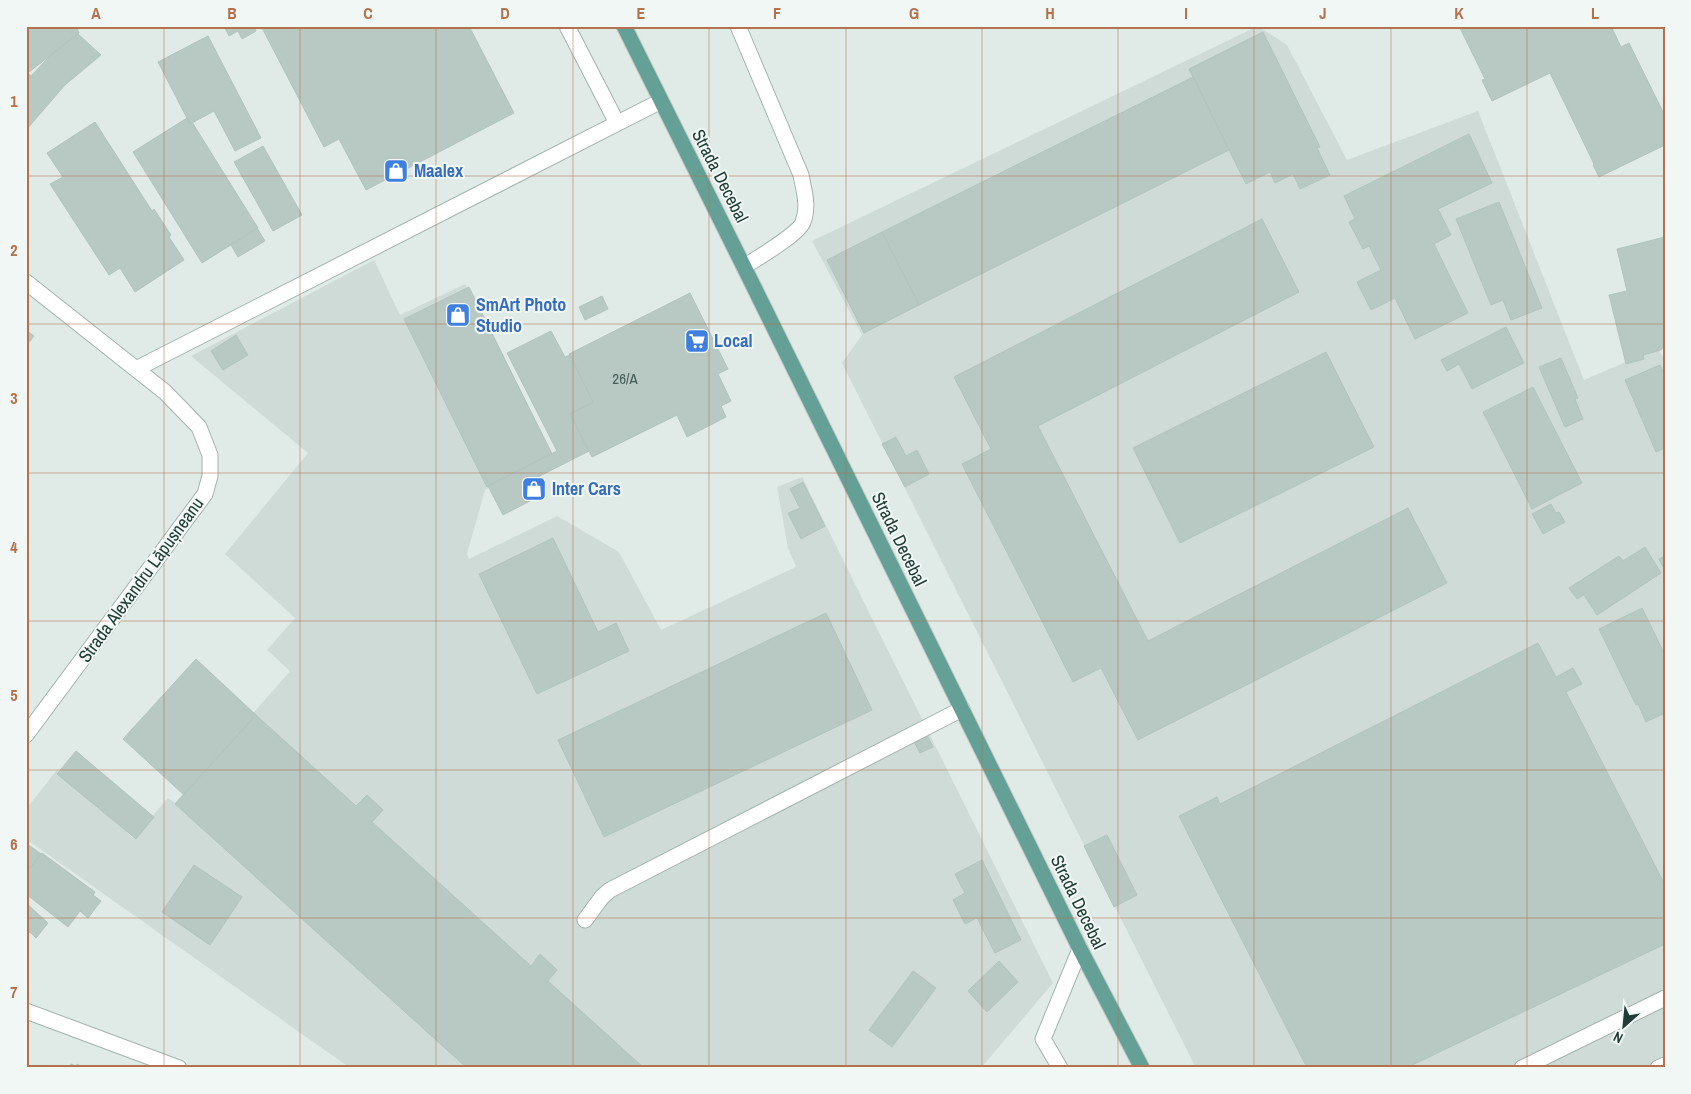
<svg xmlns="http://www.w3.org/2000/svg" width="1691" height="1094" viewBox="0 0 1691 1094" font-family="'Archivo Narrow',sans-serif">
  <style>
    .built { fill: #cedbd6 }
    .building { fill: #b8c8c3; stroke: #b2c4be }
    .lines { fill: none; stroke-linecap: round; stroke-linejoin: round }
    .service-casing { stroke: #a3b3ae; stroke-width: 17 }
    .minor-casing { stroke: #a3b3ae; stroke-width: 17 }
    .primary-casing { stroke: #c1c8c7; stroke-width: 17 }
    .service { stroke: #fff; stroke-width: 15 }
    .minor { stroke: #fff; stroke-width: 15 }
    .primary { stroke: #64a096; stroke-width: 15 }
    .grid { fill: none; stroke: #b3724d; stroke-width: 1; stroke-opacity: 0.55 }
    .labels { text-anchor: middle; stroke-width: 4; stroke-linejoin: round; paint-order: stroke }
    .number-label { font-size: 15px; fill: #475e59 }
    .shop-label { font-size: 18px; font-weight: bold; fill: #366cbe; stroke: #f0f7f4; text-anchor: start }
    .street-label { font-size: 18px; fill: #213b36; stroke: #f0f7f4 }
    .neatline { fill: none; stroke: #b3724d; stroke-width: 2 }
    .grid-label { font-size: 16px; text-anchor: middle; font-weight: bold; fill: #b3724d }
  </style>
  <rect width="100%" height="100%" fill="#e0ebe7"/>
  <g class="built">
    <polygon points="1258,26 1287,45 1347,160 1478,111 1584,380 1658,348 1665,361 1665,1068 1196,1068 842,363 862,335 812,241"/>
    <polygon points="374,260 400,315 465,284 559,466 497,499 491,487 485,490 467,554 469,559 557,516 619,552 661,630 796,567 788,548 777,487 802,477 1053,983 981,1068 350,1068 26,839 26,809 57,770 133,838 168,798 175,803 290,671 267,650 295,618 225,554 308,453 191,356"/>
  </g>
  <g class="building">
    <polygon points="26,26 76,26 79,33 29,72 26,69"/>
    <polygon points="224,26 254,26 256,31 242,39 238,31 229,36"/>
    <polygon points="261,26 469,26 514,113 366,190 339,139 324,147"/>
    <polygon points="1459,26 1611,26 1621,47 1629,43 1665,116 1665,145 1599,177 1593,165 1594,164 1550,73 1492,101 1482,80 1485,79"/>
    <polygon points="1263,32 1320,147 1317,148 1330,175 1300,189 1293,174 1275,183 1270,172 1246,184 1189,69"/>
    <polygon points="78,34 101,55 65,85 26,130 26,72 31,76 50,56"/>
    <polygon points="208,36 261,138 235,151 214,111 190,124 158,62"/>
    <polygon points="1193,77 1229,150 919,305 882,232"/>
    <polygon points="187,118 190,124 192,122 258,228 202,263 133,152"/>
    <polygon points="95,122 152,211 154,209 171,235 169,237 184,260 135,292 120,268 109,275 50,184 63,177 47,153"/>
    <polygon points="1469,134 1492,183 1438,209 1451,235 1434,244 1468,313 1415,339 1395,298 1371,310 1357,282 1381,270 1369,246 1363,249 1349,222 1355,219 1344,196"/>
    <polygon points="263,146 302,215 273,231 234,162"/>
    <polygon points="1499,202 1542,308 1511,320 1503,300 1491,305 1456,219"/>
    <polygon points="1262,219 1299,292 1038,426 1148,641 1408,508 1447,583 1138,740 1101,668 1073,682 962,464 991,449 954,377"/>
    <polygon points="257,228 265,241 238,257 231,245"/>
    <polygon points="882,232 919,305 864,333 827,260"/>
    <polygon points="1665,237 1665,345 1661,350 1643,355 1644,359 1626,364 1609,295 1627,291 1617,249"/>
    <polygon points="469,287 552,454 487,487 404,319"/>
    <polygon points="690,293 728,369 718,374 731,401 721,406 726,417 687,437 677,415 592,457 570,414 593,402 569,354"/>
    <polygon points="602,296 608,309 585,320 579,307"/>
    <polygon points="1506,327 1524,363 1472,389 1459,364 1447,371 1441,360"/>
    <polygon points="26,330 34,336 26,346"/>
    <polygon points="551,331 565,357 570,355 593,402 570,414 589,451 522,485 530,501 503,515 488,486 557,451 507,353"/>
    <polygon points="236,335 248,355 223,370 211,351"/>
    <polygon points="1326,352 1374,447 1180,543 1133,448"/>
    <polygon points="1561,358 1578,398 1575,399 1583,419 1565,427 1539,367"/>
    <polygon points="1660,365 1665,375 1665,448 1656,452 1625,380"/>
    <polygon points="1533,387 1582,483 1532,509 1483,412"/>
    <polygon points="896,437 906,456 917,450 929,474 905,487 882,444"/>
    <polygon points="803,482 825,526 801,539 788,513 800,508 790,489"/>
    <polygon points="1551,504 1556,513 1559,512 1565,522 1543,534 1532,514"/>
    <polygon points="553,538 598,632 616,623 629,651 537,694 479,574"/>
    <polygon points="1645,547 1661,573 1597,615 1584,595 1577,599 1569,588 1619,556 1623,561"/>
    <polygon points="1665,556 1665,571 1659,559"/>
    <polygon points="1642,608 1665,655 1665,713 1646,722 1638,704 1636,705 1599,629"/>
    <polygon points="826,613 872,710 604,837 558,740"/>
    <polygon points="1538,643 1556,677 1573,668 1582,684 1566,692 1665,885 1665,944 1406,1068 1307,1068 1179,816 1217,797 1220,804"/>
    <polygon points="196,659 256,715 184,795 123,739"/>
    <polygon points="256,715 356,806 367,795 383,810 372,822 531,966 540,954 557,970 548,981 644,1068 467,1068 175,804"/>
    <polygon points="925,731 933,747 920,753 912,738"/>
    <polygon points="76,751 154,817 136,839 57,774"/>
    <polygon points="1107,835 1137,895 1114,907 1084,846"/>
    <polygon points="26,843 41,854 30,868 26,865"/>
    <polygon points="42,853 95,892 93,895 101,901 88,918 80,911 68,927 26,894 26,873"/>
    <polygon points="982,860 1021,940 995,953 977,918 965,924 953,900 965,893 955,874"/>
    <polygon points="194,865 242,897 210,945 162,912"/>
    <polygon points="26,903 48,923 36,938 30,932 28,933 26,932"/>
    <polygon points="999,961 1018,982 987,1012 968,991"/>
    <polygon points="913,971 936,988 892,1047 869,1030"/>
    <polygon points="71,1064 76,1066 77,1064 84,1068 69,1068"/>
  </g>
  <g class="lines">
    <defs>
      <g id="service">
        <path d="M738,26L801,175C804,191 809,206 803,222C799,234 757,258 744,267"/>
        <polyline points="585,920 602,897 610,890 962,709"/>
        <polyline points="1060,1068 1043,1039 1080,949"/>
        <polyline points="1522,1068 1665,998"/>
        <polyline points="1658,1068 1665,1065"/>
      </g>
      <g id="minor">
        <polyline points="567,26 617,123"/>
        <polyline points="26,282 165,392 199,427 210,455 210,476 205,494 26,735"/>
        <polyline points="136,369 661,101"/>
        <polyline points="26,1011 179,1068"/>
      </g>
      <polyline id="primary" points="624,26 744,267 1080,949 1142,1068"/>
    </defs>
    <use href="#service" class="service-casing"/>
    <use href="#minor" class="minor-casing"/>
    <use href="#primary" class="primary-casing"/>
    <use href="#service" class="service"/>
    <use href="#minor" class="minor"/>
    <use href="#primary" class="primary"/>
  </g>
  <path class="grid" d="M164,26V1068M300,26V1068M436,26V1068M573,26V1068M709,26V1068M846,26V1068M982,26V1068M1118,26V1068M1254,26V1068M1391,26V1068M1527,26V1068M26,176H1665M26,324H1665M26,473H1665M26,621H1665M26,770H1665M26,918H1665"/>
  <defs>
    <symbol id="shop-square" viewBox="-11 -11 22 22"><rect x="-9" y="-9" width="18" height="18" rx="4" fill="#3f7fe0" stroke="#f0f7f4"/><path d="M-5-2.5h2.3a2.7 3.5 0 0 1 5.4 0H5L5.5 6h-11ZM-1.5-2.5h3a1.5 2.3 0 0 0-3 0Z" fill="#fff"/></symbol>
    <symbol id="supermarket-square" viewBox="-11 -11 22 22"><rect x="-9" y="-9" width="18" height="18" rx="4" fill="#3f7fe0" stroke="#f0f7f4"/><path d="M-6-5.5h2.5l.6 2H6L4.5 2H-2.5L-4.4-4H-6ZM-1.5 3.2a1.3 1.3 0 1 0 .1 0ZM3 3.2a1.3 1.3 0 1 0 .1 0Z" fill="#fff"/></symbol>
  </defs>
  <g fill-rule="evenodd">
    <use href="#shop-square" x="382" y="157" width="28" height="28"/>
    <use href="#shop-square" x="444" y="301" width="28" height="28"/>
    <use href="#supermarket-square" x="683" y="327" width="28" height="28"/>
    <use href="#shop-square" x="520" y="475" width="28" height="28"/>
  </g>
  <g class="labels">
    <g class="number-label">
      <text x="625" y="384">26/A</text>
    </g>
    <g class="shop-label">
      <text x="414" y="177">Maalex</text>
      <text x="476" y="311">SmArt Photo<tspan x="476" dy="21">Studio</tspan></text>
      <text x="714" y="347">Local</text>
      <text x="552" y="495">Inter Cars</text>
    </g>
    <g class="street-label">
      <text transform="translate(720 176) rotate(63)" y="6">Strada Decebal</text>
      <text transform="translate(899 539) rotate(64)" y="6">Strada Decebal</text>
      <text transform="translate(141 580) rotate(-54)" y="6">Strada Alexandru Lăpușneanu</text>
      <text transform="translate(1078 902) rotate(64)" y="6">Strada Decebal</text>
    </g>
  </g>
  <rect width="1691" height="1094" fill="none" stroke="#f0f7f4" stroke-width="55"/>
  <g transform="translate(1624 1026) rotate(207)" stroke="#f0f7f4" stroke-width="4" paint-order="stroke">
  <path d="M0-4L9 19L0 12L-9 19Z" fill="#213b36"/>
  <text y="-8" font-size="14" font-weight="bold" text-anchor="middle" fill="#213b36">N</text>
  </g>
  <rect x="28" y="28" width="1636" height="1038" class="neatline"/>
  <g class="grid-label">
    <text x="96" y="19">A</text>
    <text x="232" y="19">B</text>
    <text x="368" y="19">C</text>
    <text x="505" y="19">D</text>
    <text x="641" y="19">E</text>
    <text x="777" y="19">F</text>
    <text x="914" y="19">G</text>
    <text x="1050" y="19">H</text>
    <text x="1186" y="19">I</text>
    <text x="1323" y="19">J</text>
    <text x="1459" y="19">K</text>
    <text x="1595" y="19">L</text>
    <text x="14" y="107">1</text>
    <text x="14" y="256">2</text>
    <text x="14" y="404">3</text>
    <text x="14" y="553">4</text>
    <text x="14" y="701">5</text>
    <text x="14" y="850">6</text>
    <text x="14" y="998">7</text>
  </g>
</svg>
